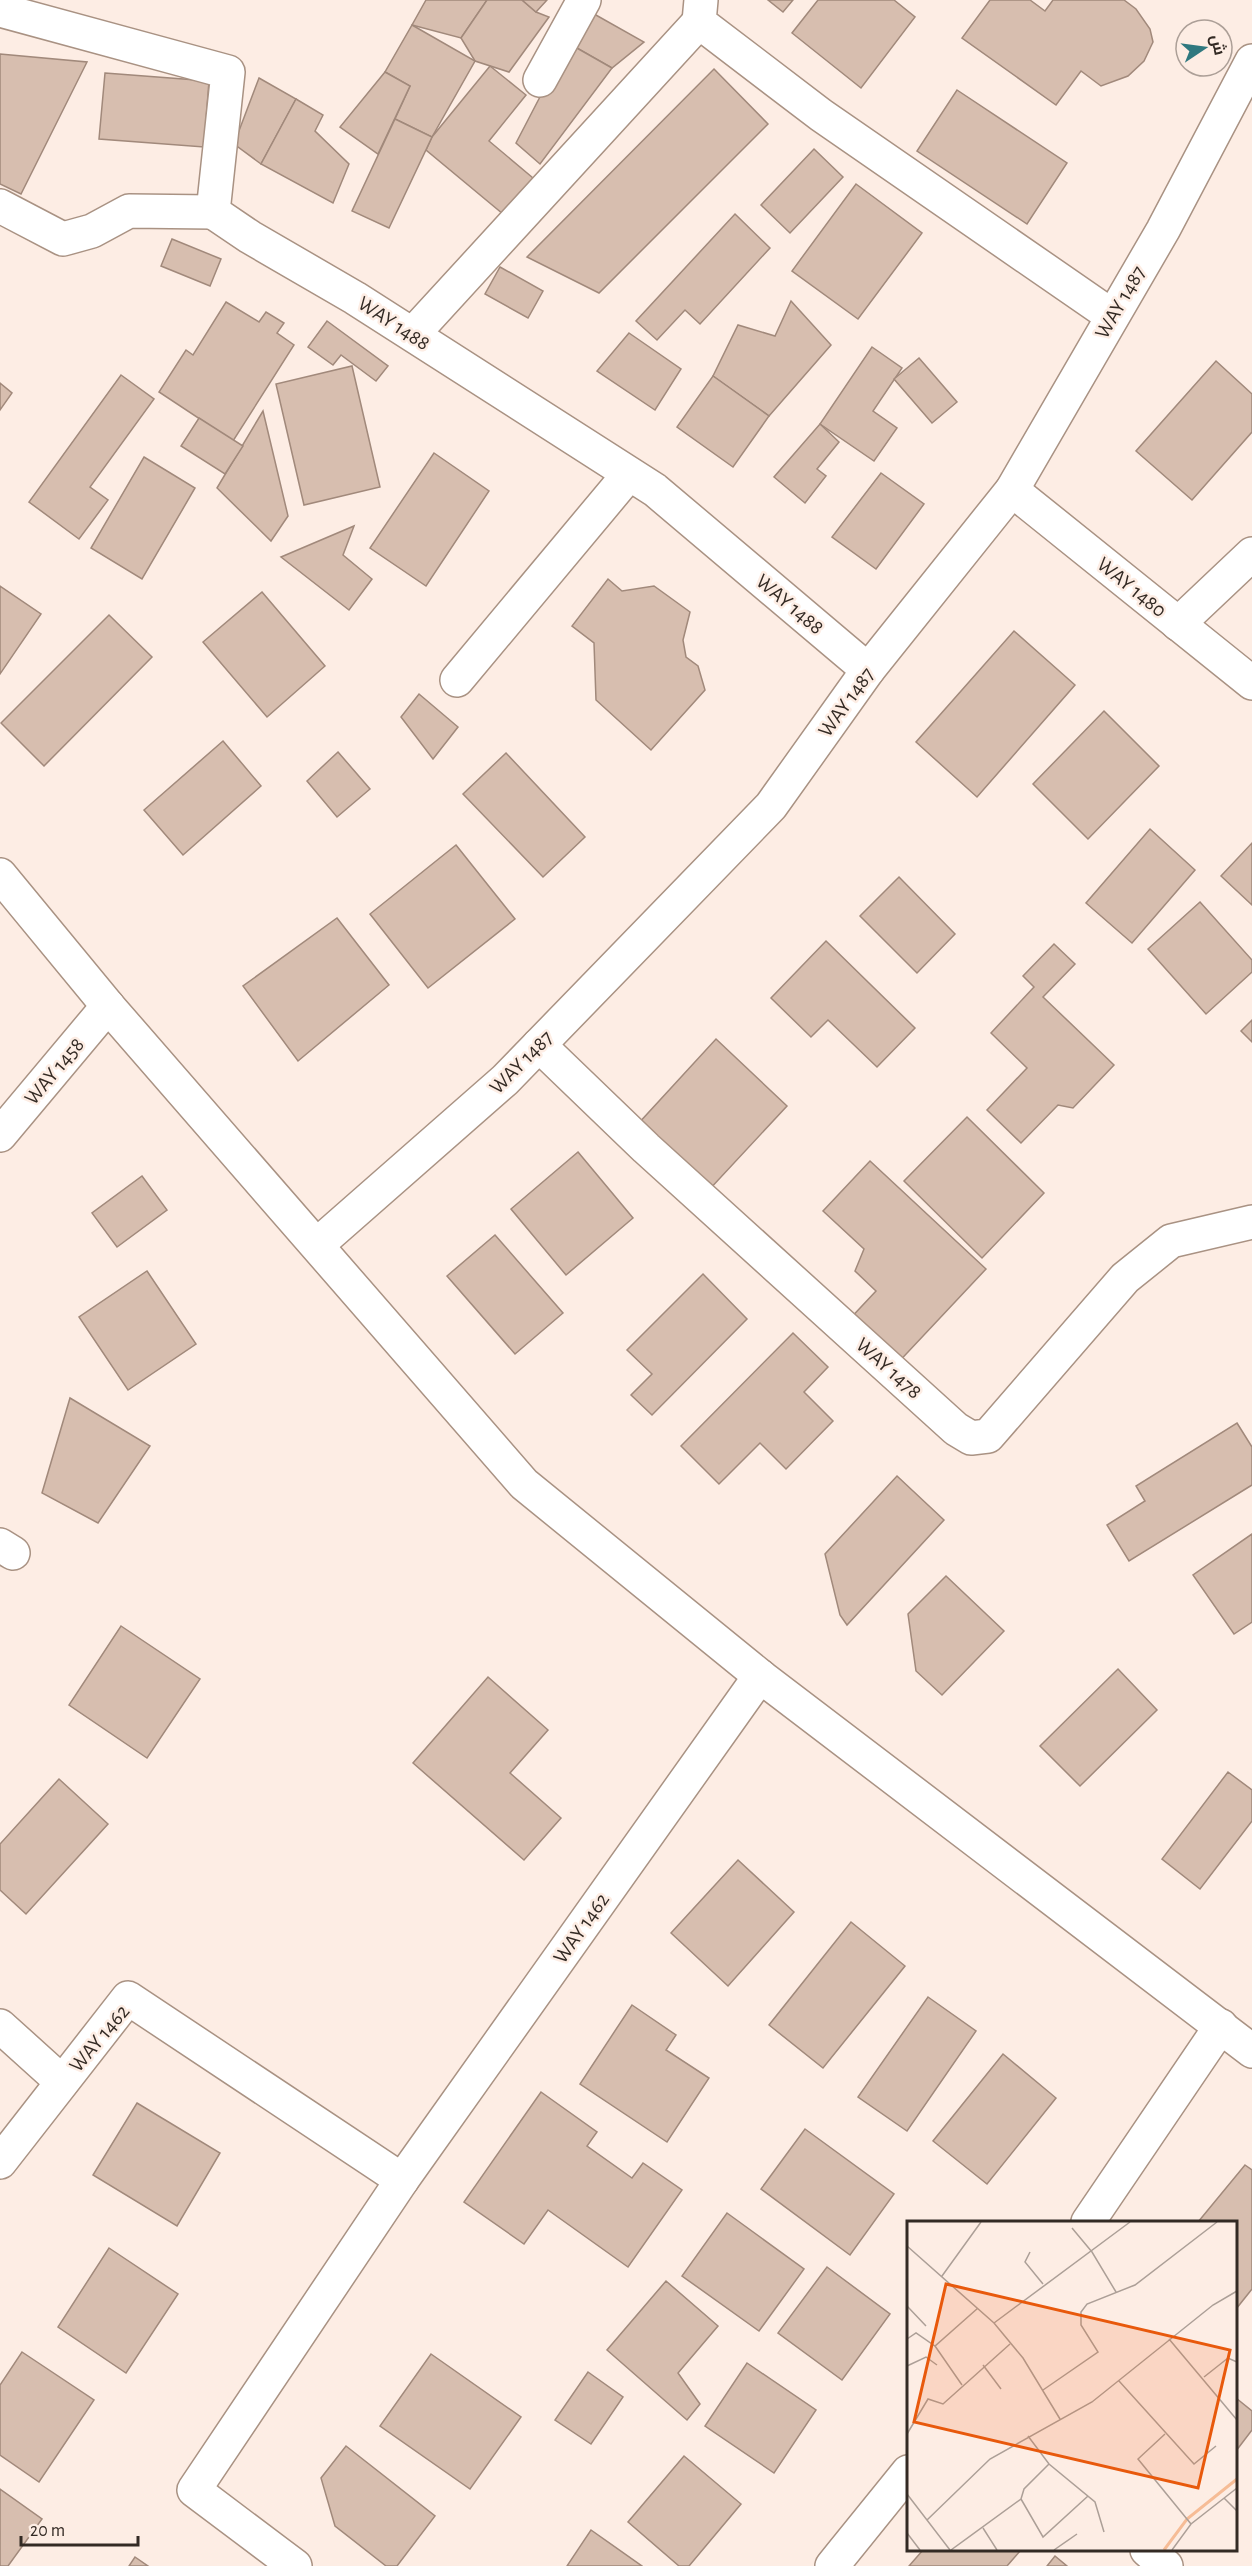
<svg xmlns="http://www.w3.org/2000/svg" width="1252" height="2566" viewBox="0 0 1252 2566" font-family="'Alegreya Sans',Cairo,sans-serif">
  <style>
    .building { fill: #d7beaf; stroke: #a1897b; stroke-width: 1.5 }
    .lines { fill: none; stroke-linecap: round; stroke-linejoin: round }
    .minor-casing { stroke: #a99283; stroke-width: 36 }
    .minor { stroke: #fff; stroke-width: 33 }
    .labels { text-anchor: middle; stroke-width: 5; stroke-linejoin: round; paint-order: stroke }
    .street-label { font-size: 21px; fill: #332a24; stroke: #fdede4 }
    .inset-river { fill: none; stroke: #f6bc96; stroke-width: 3 }
    .inset-road { fill: none; stroke: #ac9f97; stroke-width: 1.5 }
    .view { fill: #e8590c; fill-opacity: 0.15; stroke: #e8590c; stroke-width: 3 }
    .inset-edge { fill: none; stroke: #332a24; stroke-width: 3 }
  </style>
  <rect width="100%" height="100%" fill="#fdede4"/>
  <g class="building">
    <polygon points="426,0 487,0 461,38 412,25"/>
    <polygon points="487,0 522,0 536,12 549,17 509,72 475,61 461,38"/>
    <polygon points="522,0 547,0 536,12"/>
    <polygon points="768,0 793,0 783,12"/>
    <polygon points="818,0 894,0 915,17 861,88 792,33"/>
    <polygon points="990,0 1030,0 1045,11 1053,0 1124,0 1136,9 1150,29 1153,42 1144,61 1128,76 1101,86 1081,71 1056,105 962,38"/>
    <polygon points="587,10 644,42 612,68 568,43"/>
    <polygon points="412,25 475,61 432,137 395,119 410,86 385,72"/>
    <polygon points="568,43 612,68 540,164 516,143"/>
    <polygon points="0,54 87,62 21,194 0,184"/>
    <polygon points="490,66 526,95 489,141 539,183 509,219 426,150 432,137"/>
    <polygon points="714,69 768,124 599,293 527,257"/>
    <polygon points="385,72 410,86 378,154 340,127"/>
    <polygon points="105,73 209,81 204,147 99,139"/>
    <polygon points="259,78 296,99 261,164 234,144"/>
    <polygon points="957,90 1067,163 1027,224 917,151"/>
    <polygon points="296,99 323,115 315,131 349,164 333,203 261,164"/>
    <polygon points="395,119 432,137 389,228 352,211"/>
    <polygon points="814,149 843,177 790,233 761,205"/>
    <polygon points="856,184 922,233 858,319 792,271"/>
    <polygon points="735,214 770,248 700,324 685,310 657,340 636,321"/>
    <polygon points="172,239 221,259 210,286 161,266"/>
    <polygon points="500,267 543,291 528,318 485,294"/>
    <polygon points="791,301 831,345 769,416 713,376 738,325 775,336"/>
    <polygon points="226,302 259,322 266,312 284,323 277,333 294,345 233,441 159,392 186,350 193,355"/>
    <polygon points="327,321 388,366 376,381 341,355 333,365 308,347"/>
    <polygon points="629,333 681,369 655,410 597,371"/>
    <polygon points="872,347 902,368 873,411 897,428 874,461 820,424"/>
    <polygon points="919,358 957,402 932,423 894,379"/>
    <polygon points="1216,361 1252,394 1252,432 1192,500 1136,451"/>
    <polygon points="352,366 380,487 304,505 276,384"/>
    <polygon points="121,375 154,399 90,487 108,500 79,539 29,502"/>
    <polygon points="713,376 769,416 733,467 677,427"/>
    <polygon points="0,383 12,393 0,410"/>
    <polygon points="263,411 288,516 271,541 217,488"/>
    <polygon points="199,418 243,446 225,474 181,446"/>
    <polygon points="820,424 839,442 817,469 826,476 805,503 774,477"/>
    <polygon points="434,453 489,491 426,586 370,548"/>
    <polygon points="144,457 195,488 142,579 91,548"/>
    <polygon points="881,473 924,504 876,569 832,537"/>
    <polygon points="354,526 343,555 372,579 349,610 281,557"/>
    <polygon points="608,579 622,591 654,586 690,612 683,640 686,657 698,666 705,690 651,750 596,700 594,643 572,626"/>
    <polygon points="0,586 41,614 0,674"/>
    <polygon points="262,592 325,666 267,717 203,642"/>
    <polygon points="109,615 152,657 44,766 1,723"/>
    <polygon points="1014,631 1075,685 977,797 916,742"/>
    <polygon points="419,694 458,727 433,759 401,717"/>
    <polygon points="1104,711 1159,766 1088,839 1033,784"/>
    <polygon points="223,741 261,786 183,855 144,810"/>
    <polygon points="338,752 370,789 337,817 307,781"/>
    <polygon points="506,753 585,837 543,877 463,794"/>
    <polygon points="1150,829 1195,870 1132,943 1086,903"/>
    <polygon points="1252,843 1252,905 1221,876"/>
    <polygon points="456,845 515,919 428,988 370,914"/>
    <polygon points="899,877 955,934 917,973 860,916"/>
    <polygon points="1200,902 1252,960 1252,972 1206,1014 1148,949"/>
    <polygon points="337,918 389,985 298,1061 243,986"/>
    <polygon points="826,941 915,1028 877,1067 828,1020 811,1037 771,998"/>
    <polygon points="1054,944 1075,964 1043,997 1114,1065 1073,1108 1058,1105 1021,1143 987,1110 1027,1068 991,1033 1034,987 1023,976"/>
    <polygon points="1252,1020 1252,1042 1241,1031"/>
    <polygon points="716,1039 787,1106 708,1191 637,1125"/>
    <polygon points="967,1117 1044,1193 982,1258 904,1181"/>
    <polygon points="578,1152 633,1218 566,1275 511,1209"/>
    <polygon points="870,1161 986,1269 893,1368 846,1323 876,1291 855,1271 864,1249 823,1211"/>
    <polygon points="142,1176 167,1210 117,1247 92,1213"/>
    <polygon points="495,1235 563,1313 515,1354 447,1276"/>
    <polygon points="147,1271 196,1344 128,1390 79,1317"/>
    <polygon points="703,1274 747,1319 652,1415 631,1395 652,1374 627,1350"/>
    <polygon points="793,1333 828,1367 804,1392 833,1421 786,1469 760,1443 719,1484 681,1446"/>
    <polygon points="70,1398 150,1446 98,1523 42,1493"/>
    <polygon points="1237,1423 1252,1447 1252,1485 1129,1561 1107,1525 1145,1501 1136,1486"/>
    <polygon points="897,1476 944,1520 847,1625 840,1615 825,1554"/>
    <polygon points="1252,1534 1252,1622 1234,1634 1193,1575"/>
    <polygon points="946,1576 1004,1631 942,1695 916,1671 908,1614"/>
    <polygon points="121,1626 200,1679 147,1758 69,1705"/>
    <polygon points="1118,1669 1157,1710 1080,1786 1040,1746"/>
    <polygon points="488,1677 548,1730 510,1773 561,1818 524,1860 413,1763"/>
    <polygon points="1228,1772 1252,1790 1252,1821 1200,1889 1162,1859"/>
    <polygon points="59,1779 108,1824 26,1914 0,1890 0,1844"/>
    <polygon points="738,1860 794,1912 728,1986 671,1933"/>
    <polygon points="851,1922 905,1966 823,2068 769,2025"/>
    <polygon points="928,1997 976,2031 907,2131 858,2097"/>
    <polygon points="632,2005 676,2035 666,2050 709,2078 667,2142 580,2084"/>
    <polygon points="1003,2054 1056,2098 987,2184 933,2141"/>
    <polygon points="541,2092 597,2132 587,2146 632,2178 643,2163 682,2190 628,2267 548,2210 524,2244 464,2202"/>
    <polygon points="137,2103 220,2153 177,2226 93,2175"/>
    <polygon points="805,2129 894,2194 850,2255 761,2189"/>
    <polygon points="1245,2165 1252,2170 1252,2289 1236,2309 1236,2222 1198,2222"/>
    <polygon points="727,2213 804,2269 759,2331 682,2276"/>
    <polygon points="109,2248 178,2294 126,2373 58,2327"/>
    <polygon points="827,2267 890,2314 842,2380 778,2333"/>
    <polygon points="666,2281 718,2326 678,2373 700,2404 687,2420 607,2350"/>
    <polygon points="22,2352 94,2400 39,2482 0,2455 0,2385"/>
    <polygon points="431,2354 521,2417 470,2489 380,2426"/>
    <polygon points="747,2363 816,2410 774,2473 705,2426"/>
    <polygon points="588,2372 623,2397 591,2444 555,2420"/>
    <polygon points="1236,2398 1252,2411 1252,2430 1236,2451"/>
    <polygon points="346,2446 435,2516 397,2566 386,2566 335,2526 321,2478"/>
    <polygon points="684,2456 741,2504 689,2566 679,2566 628,2522"/>
    <polygon points="0,2489 42,2519 8,2566 0,2566"/>
    <polygon points="591,2530 642,2566 567,2566"/>
    <polygon points="923,2550 1021,2550 1007,2566 909,2566"/>
    <polygon points="1055,2556 1067,2566 1047,2566"/>
    <polygon points="135,2557 148,2566 129,2566"/>
  </g>
  <g class="lines">
    <defs>
      <g id="minor">
        <polyline points="701,0 699,22 821,115 1112,316"/>
        <polyline points="0,10 228,72 213,212 250,237 355,298 655,490 868,670"/>
        <polyline points="540,80 584,0"/>
        <polyline points="0,206 63,239 92,231 129,211 213,212"/>
        <polyline points="413,334 699,22"/>
        <polyline points="1012,490 1252,683"/>
        <polyline points="1178,624 1252,554"/>
        <polyline points="457,680 629,474"/>
        <polyline points="0,875 108,1006 524,1484 760,1676 1252,2051"/>
        <polyline points="539,1045 646,1148 956,1429 971,1438 988,1436 1125,1278 1171,1241 1252,1222"/>
        <polyline points="0,1135 108,1006"/>
        <polyline points="317,1245 505,1080 771,806 868,670 1012,490 1163,230 1252,61"/>
        <polyline points="0,1545 13,1553"/>
        <polyline points="0,2026 62,2082"/>
        <polyline points="0,2162 128,1998 402,2180"/>
        <polyline points="1088,2222 1221,2026"/>
        <polyline points="1147,2550 1166,2566"/>
        <polyline points="295,2566 194,2490 402,2180 760,1676"/>
        <polyline points="832,2566 908,2472"/>
      </g>
    </defs>
    <use href="#minor" class="minor-casing"/>
    <use href="#minor" class="minor"/>
  </g>
  <g class="labels">
    <g class="street-label">
      <text transform="translate(1120 302) rotate(-60)" y="7">WAY 1487</text>
      <text transform="translate(394 323) rotate(33)" y="7">WAY 1488</text>
      <text transform="translate(1132 587) rotate(39)" y="7">WAY 1480</text>
      <text transform="translate(790 604) rotate(40)" y="7">WAY 1488</text>
      <text transform="translate(846 702) rotate(-54)" y="7">WAY 1487</text>
      <text transform="translate(521 1062) rotate(-45)" y="7">WAY 1487</text>
      <text transform="translate(54 1071) rotate(-50)" y="7">WAY 1458</text>
      <text transform="translate(889 1368) rotate(42)" y="7">WAY 1478</text>
      <text transform="translate(581 1928) rotate(-55)" y="7">WAY 1462</text>
      <text transform="translate(99 2038) rotate(-50)" y="7">WAY 1462</text>
    </g>
  </g>
  <g transform="translate(907 2221)">
    <rect width="330" height="330" fill="#fdede4"/>
    <path class="inset-river" d="M257,329L280,298L330,258"/>
    <path class="inset-road" d="M165,7L185,31L209,71M0,25L87,102L116,137L153,198M123,31L118,41L136,63M35,55L74,1M0,85L19,105M87,102L223,1M0,118L9,112L28,125L71,87M262,118L330,199M28,125L55,164M76,144L94,168M0,145L19,136L30,144M297,156L321,137L330,141M212,160L287,243L309,225M136,169L191,131L174,104V91L180,83L228,64L310,1M0,213L21,178L36,183L103,123M258,213L231,238L284,303M121,215L142,243L188,281L197,311M0,273L43,329M317,277L330,290M114,278L136,316L181,275M20,299L83,238L185,181L306,84L330,70M76,307L90,329M0,312L13,329M44,329L114,278L117,268L142,243M147,329L170,313M265,329L284,303L330,267"/>
    <path class="view" d="M39,63L323,129L291,267L7,201Z"/>
    <rect width="330" height="330" class="inset-edge"/>
  </g>
  <g transform="translate(1204 48) rotate(77)"><circle r="28" fill="#fdede4" stroke="#ac9f97" stroke-width="1.5"/>
  <path d="M0-4.5L10 22L0 15L-10 22Z" fill="#2f787f"/>
  <text y="-9" font-size="16" font-weight="bold" text-anchor="middle" fill="#332a24">ش</text>
  </g>
  <path d="M21 2536v9h117v-9" fill="none" stroke="#332a24" stroke-width="3"/>
  <text x="30" y="2536" font-size="18" fill="#332a24" stroke="#fdede4" stroke-width="4.5" paint-order="stroke">20 m</text>
</svg>
